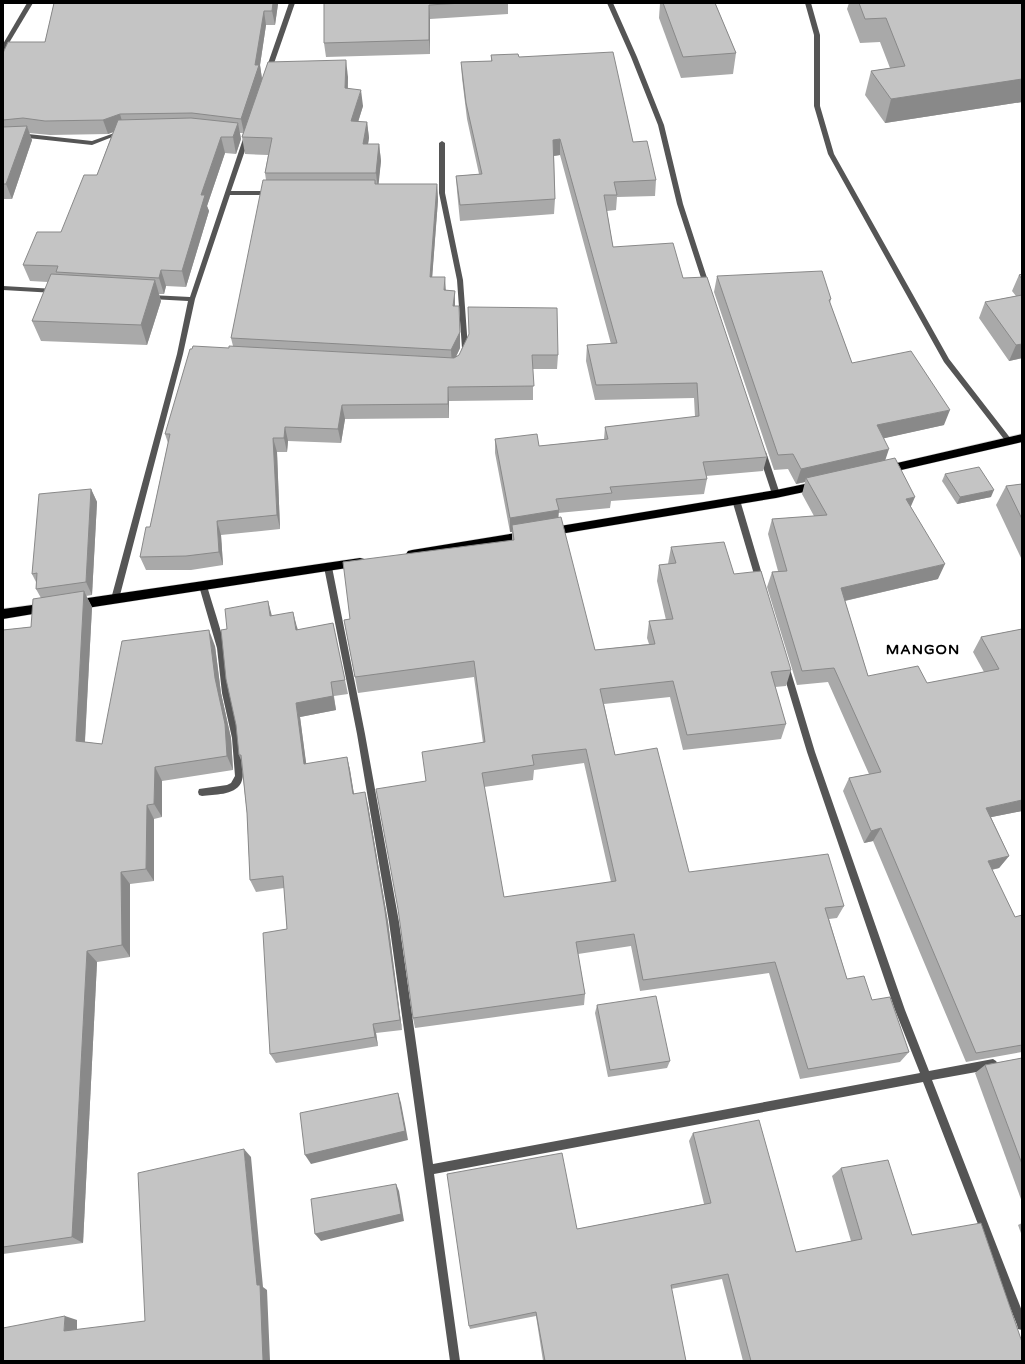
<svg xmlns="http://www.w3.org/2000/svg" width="1025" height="1364" viewBox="0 0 1025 1364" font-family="'Varela Round',sans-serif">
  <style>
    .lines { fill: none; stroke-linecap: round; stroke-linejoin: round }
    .highway-casing { stroke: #dbdbdb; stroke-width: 1 }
    .lane { fill: #555; fill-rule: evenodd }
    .street { fill: #555; fill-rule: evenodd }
    .highway { fill: #000; fill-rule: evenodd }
    .wall { fill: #a9a9a9; fill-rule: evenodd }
    .shaded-wall { fill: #898989 }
    .building { fill: #c4c4c4; stroke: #898989; fill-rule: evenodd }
    .labels { text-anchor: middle; stroke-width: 3; stroke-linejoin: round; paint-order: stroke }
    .district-label { font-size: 14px; font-weight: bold; letter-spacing: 1px; fill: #000; stroke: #fff }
  </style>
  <rect width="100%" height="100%" fill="#fff"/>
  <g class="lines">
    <defs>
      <g id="highway">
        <polygon points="1022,434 1022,442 884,474 880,473 879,470 880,467 884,466"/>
        <polygon points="819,481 823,482 824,485 823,488 776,498 548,536 544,535 542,532 544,529 548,528 776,490"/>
        <polygon points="528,531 532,532 534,535 532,538 528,539 412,558 408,557 406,554 408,551 412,550"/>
        <polygon points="360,558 364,559 366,562 364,565 360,566 74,610 70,608 68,605 70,602 74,600"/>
        <polygon points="47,603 51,605 53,608 51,611 3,619 3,609"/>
      </g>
    </defs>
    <use href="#highway" class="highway-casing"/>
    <polygon class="lane" points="805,3 811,3 820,35 820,106 834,154 949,359 1011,439 1012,441 1011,443 1007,443 944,362 828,154 814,106 814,35"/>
    <g class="street">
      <polygon points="27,3 33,3 6,48 3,50 3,44"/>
      <polygon points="289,3 295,3 271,72 266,73 265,72"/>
      <polygon points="607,3 613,3 637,57 664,125 683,204 710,287 709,288 705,288 704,287 677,204 658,125 631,57"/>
      <polygon points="120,131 125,132 92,145 28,138 3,140 3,136 28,134 92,141"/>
      <polygon points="247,134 250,136 231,191 272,191 275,193 272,195 230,195 195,299 183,354 119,599 115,602 111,599 177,354 188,301 151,299 148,297 151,295 190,297 244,136"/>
      <polygon points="442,141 445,143 445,193 463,280 468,348 466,354 464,354 461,352 462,348 457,280 439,193 439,143"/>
      <polygon points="3,286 55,289 58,291 55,293 3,290"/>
      <polygon points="762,449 766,452 780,494 779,496 776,497 772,494 758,452"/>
      <polygon points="736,497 740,500 764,581 760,584 756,581 732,500"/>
      <polygon points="328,564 332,567 365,734 399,922 433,1164 920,1073 895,1010 807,752 782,669 783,667 789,667 790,669 815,752 905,1010 929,1071 993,1059 996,1061 998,1064 996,1067 993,1069 932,1080 1022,1311 1022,1330 1018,1329 1017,1325 923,1082 434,1174 460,1361 450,1361 389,922 357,734 324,567"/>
      <path d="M203,583L207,586C213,606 220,627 225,647C228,662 228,678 230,693C233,713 249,766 241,783C234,796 214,794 202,796L199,795L198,792L199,789L227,785L231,783L235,776L232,738L222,693L217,648L199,586Z"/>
    </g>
    <use href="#highway" class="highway"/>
  </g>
  <g class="wall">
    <polygon points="54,3 288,3 287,4 278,4 275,25 266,25 260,65 262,79 348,77 348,89 363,106 358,122 367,122 369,138 368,144 379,144 381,161 378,184 437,184 438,200 432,277 446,290 455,291 455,306 460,348 456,357 459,355 558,355 557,369 533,369 533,400 449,401 449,418 345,419 341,443 288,441 287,452 277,452 280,529 221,535 223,565 191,570 146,570 140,557 150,527 168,443 165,434 229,348 233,346 231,338 266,180 265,173 268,155 245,154 242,137 243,133 240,133 241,139 236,154 225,153 207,206 209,211 186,287 166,286 164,294 159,294 161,301 147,345 41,341 32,321 48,282 30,281 23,265 61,232 97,175 113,132 108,134 50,135 29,133 32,140 12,199 3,199 3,53 45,42"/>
    <polygon points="296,3 508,3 508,14 430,19 430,54 326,57 324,43 324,4 296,4"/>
    <polygon points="660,3 715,3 736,53 733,74 681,78 659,18"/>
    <polygon points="849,3 1022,3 1022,102 885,123 865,95 871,71 890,68 880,42 860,43 847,9"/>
    <path d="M491,55L519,57L633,142L656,180L655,196L617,197L616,210L607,211L613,247L683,278L767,457L763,471L706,476L707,479L704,494L611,501L610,508L558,513V518L595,650L649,644L647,638L649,621L666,620L657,581L659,565L668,564L671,547L734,574L791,670L786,686L775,687L786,724L781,739L683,750L670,697L604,704L615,755L689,872L844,906L837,918L829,919L847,979L872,1000L909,1052L900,1062L800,1079L769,973L640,991L631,946L578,954L585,994L584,1005L415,1028L413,1018L426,781L483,743L474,677L358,693L344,620L350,619L512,540V532H510L495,453V439L539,446L604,439L605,427L695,417L694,398L595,400L586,361L587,345L611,344L560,155L554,156L555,199L554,214L460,221L457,191L456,176L479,174L467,119L462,78L461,62L491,61ZM584,763L611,882L504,897L484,787L533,780L534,770Z"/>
    <polygon points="1022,274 1022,358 1009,361 979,318 985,302 1016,296 1012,291 1019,275"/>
    <polygon points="717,276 831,299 830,303 852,363 944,425 884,438 885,460 911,507 938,579 845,601 868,676 927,683 984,672 973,652 981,637 1022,629 1022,811 991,817 1009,856 999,868 992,870 1015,917 1022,915 1022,1052 966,1062 873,841 864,843 843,791 849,778 869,774 828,682 797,685 767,587 772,572 778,571 768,534 772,519 814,516 802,494 805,482 796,484 788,469 774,470 714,292"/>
    <polygon points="945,474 991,497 957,504 942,481"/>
    <polygon points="1022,484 1022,560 996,505 1006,486"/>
    <polygon points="91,489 97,502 92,595 86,596 92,607 85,742 102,744 215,646 221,693 231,738 233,770 162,781 162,817 154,819 154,881 130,884 130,957 97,962 83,1243 3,1254 3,630 31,627 41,598 36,589 36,582 32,574"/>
    <polygon points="272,616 297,627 298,630 333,623 348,694 334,696 336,710 300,717 306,764 347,757 350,770 354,794 368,805 388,922 402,1030 376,1033 378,1046 276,1063 270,1054 287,929 284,888 256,892 250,880 247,813 241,760 239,755"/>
    <polygon points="597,1005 670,1061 667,1068 608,1077 595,1013"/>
    <polygon points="1022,1058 1022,1202 975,1073 985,1065"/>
    <polygon points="693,1133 796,1252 851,1241 832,1176 841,1168 912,1235 1022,1361 743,1361 722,1279 671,1289 686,1361 543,1361 536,1316 470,1329 469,1326 577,1229 704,1204 689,1141"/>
    <polygon points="1022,1223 1022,1236 1018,1225"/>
  </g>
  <g class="shaded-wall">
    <polygon points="273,3 278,3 278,4 275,25 272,11"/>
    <polygon points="429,5 430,19 430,54 429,40"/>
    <polygon points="264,11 266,25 260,65 262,79 244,133 241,119 255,65"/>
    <polygon points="346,60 348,77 347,105 345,88"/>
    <polygon points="1022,79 1022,102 885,123 891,99"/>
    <polygon points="361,90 363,106 353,138 351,121"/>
    <polygon points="120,114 124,128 108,134 103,120"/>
    <polygon points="367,122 369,138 365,161 363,144"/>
    <polygon points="238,123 241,139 236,154 233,137"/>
    <polygon points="27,126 32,140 12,199 6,184"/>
    <polygon points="221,137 225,153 207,206 209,211 186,287 182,271 201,195"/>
    <polygon points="560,139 560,155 553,156 553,140"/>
    <polygon points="379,144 381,161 378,190 376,173"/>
    <polygon points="437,184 438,200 431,293 430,277"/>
    <polygon points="161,270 166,286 164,294 159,278"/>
    <polygon points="445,277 446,293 444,290"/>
    <polygon points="155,280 161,301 147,345 141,325"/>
    <polygon points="455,291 455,306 453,306"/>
    <polygon points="460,322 460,348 452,365 451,350"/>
    <polygon points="1022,344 1022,358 1009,361 1016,345"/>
    <polygon points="448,387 449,401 449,418 448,404"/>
    <polygon points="342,405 345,419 341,443 338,429"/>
    <polygon points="950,410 944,425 872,441 877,425"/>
    <polygon points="285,427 288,441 287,452 284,438"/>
    <polygon points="273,438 277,452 280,529 277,515"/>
    <polygon points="889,449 884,464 806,478 805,482 796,484 801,469"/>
    <polygon points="91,489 97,502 92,595 86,582"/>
    <polygon points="994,490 991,497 957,504 960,497"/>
    <polygon points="915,497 908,513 906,499"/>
    <polygon points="559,510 558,524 512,525 512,532 510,532 510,518"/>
    <polygon points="217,521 221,535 223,565 219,552"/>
    <polygon points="945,564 938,579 835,603 841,588"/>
    <polygon points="84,591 92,607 84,756 76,741"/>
    <polygon points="268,601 272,616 270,616"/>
    <polygon points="293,612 297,627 300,645 296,630"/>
    <polygon points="209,630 215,646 221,693 231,738 233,770 227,756 215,678"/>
    <polygon points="331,682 336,710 300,717 308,777 304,764 296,703"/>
    <polygon points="347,757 350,770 356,807 353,794"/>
    <polygon points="155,767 162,781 162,817 154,804"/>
    <polygon points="365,792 368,805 388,922 402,1030 400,1020"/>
    <polygon points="1022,800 1022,811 977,820 986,808"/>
    <polygon points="147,805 154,819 154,881 146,869"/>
    <polygon points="881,828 873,841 864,843 871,831"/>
    <polygon points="1009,856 999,868 979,872 988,861"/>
    <polygon points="121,872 130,884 130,957 122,945"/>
    <polygon points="87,951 97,962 83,1243 72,1237"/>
    <polygon points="373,1024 376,1033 378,1046 375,1037"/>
    <polygon points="398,1093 401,1103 408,1140 311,1164 305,1155"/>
    <polygon points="244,1149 251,1157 263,1287 267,1290 270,1361 263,1361"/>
    <polygon points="396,1184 399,1191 404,1221 321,1241 315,1234"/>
    <polygon points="65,1316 77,1320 77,1335 64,1331"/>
  </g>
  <g class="building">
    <polygon points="54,3 273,3 272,11 264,11 255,65 259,65 241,119 192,113 120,114 103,120 45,121 23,118 3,120 3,53 8,42 45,42"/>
    <polygon points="324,3 463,3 429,5 429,40 324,43"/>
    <polygon points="663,3 715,3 736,53 683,57"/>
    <polygon points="859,3 1022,3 1022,79 891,99 871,71 905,66 886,18 865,19"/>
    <polygon points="613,52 633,142 647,141 656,180 614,182 617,195 604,195 613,247 673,243 683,278 707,277 767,457 703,462 707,479 610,487 612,493 556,499 559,510 510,518 495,439 537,434 539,446 608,439 605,427 699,416 697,383 596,385 587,345 617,343 560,139 553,140 555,199 460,205 456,176 482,174 466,103 461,62 492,61 491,55 518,54 519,57"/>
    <polygon points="346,60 345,88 361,90 351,121 367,122 363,144 379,144 376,173 265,173 272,138 242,137 268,62"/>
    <polygon points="191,118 238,123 233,137 221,137 201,195 205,195 182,271 161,270 159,278 56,272 58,266 23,265 37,232 61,232 84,175 97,175 118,120"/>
    <polygon points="27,126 6,184 3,184 3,127"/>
    <polygon points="263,180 375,180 375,184 437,184 430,277 445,277 444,290 455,291 453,306 459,306 460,332 451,350 231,338"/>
    <polygon points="822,271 831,299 829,300 852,363 911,351 950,410 877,425 889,449 801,469 793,454 778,455 717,276"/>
    <polygon points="51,274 155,280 141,325 32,321"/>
    <polygon points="1022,274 1022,279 1019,275"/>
    <polygon points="1022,295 1022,344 1016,345 985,302"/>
    <polygon points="468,307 557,308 558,355 532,355 534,386 448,387 448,404 342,405 338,429 285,427 284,438 273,438 277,515 217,521 219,552 186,556 140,557 146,527 150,527 170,434 165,434 190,349 192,349 193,346 229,348 229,346 454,358 459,355 469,334"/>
    <polygon points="895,458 915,497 906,499 945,564 841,588 868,676 918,666 927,683 999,669 981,637 1022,629 1022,800 986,808 1009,856 988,861 1015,917 1022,915 1022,1045 976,1053 881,828 871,831 849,778 881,772 834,668 802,671 772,572 787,571 772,519 827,515 806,478"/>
    <polygon points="979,467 994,490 960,497 945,474"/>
    <polygon points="1022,484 1022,519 1006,486"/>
    <polygon points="91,489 86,582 36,589 37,573 32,574 39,494"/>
    <path d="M561,517L595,650L655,644L649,621L673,619L659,565L676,563L671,547L724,542L734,574L761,571L791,670L771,672L786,724L687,735L673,681L600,689L615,755L657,748L689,872L828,854L844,906L825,908L847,979L864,976L872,1000L890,997L909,1052L808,1069L775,962L643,980L634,934L576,942L585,994L413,1018L398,909L376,789L426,781L422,752L485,742L474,661L355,677L344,620L350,619L343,562L514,540L512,525ZM586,749L616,881L504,897L482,773L534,765L532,755Z"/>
    <polygon points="84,591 76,741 102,744 122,641 209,630 215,678 225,724 227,756 155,767 154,804 147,805 146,869 121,872 122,945 87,951 72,1237 3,1247 3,630 31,627 33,599"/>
    <polygon points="268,601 270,616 293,612 296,630 333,623 345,680 331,682 333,696 296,703 304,764 347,757 353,794 365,792 385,911 400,1020 373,1024 375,1037 270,1054 263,933 287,929 283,876 250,880 247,813 241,755 239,755 236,725 226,679 221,630 227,629 225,609"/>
    <polygon points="656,996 670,1061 610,1070 597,1005"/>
    <polygon points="1022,1058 1022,1164 985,1065"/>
    <polygon points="398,1093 405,1131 305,1155 300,1113"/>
    <polygon points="759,1120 796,1252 862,1239 841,1168 888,1160 912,1235 981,1223 1022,1342 1022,1361 751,1361 728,1274 671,1285 686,1361 545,1361 536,1312 469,1326 447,1174 562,1153 577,1229 711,1203 693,1133"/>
    <polygon points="244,1149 257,1285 260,1285 263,1361 3,1361 3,1328 65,1316 64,1331 145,1321 138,1173"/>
    <polygon points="396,1184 401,1214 315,1234 311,1199"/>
  </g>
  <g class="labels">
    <g class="district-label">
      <text x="923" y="654">MANGON</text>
    </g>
  </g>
  <rect width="1025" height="1364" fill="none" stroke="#000000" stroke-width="8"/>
</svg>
